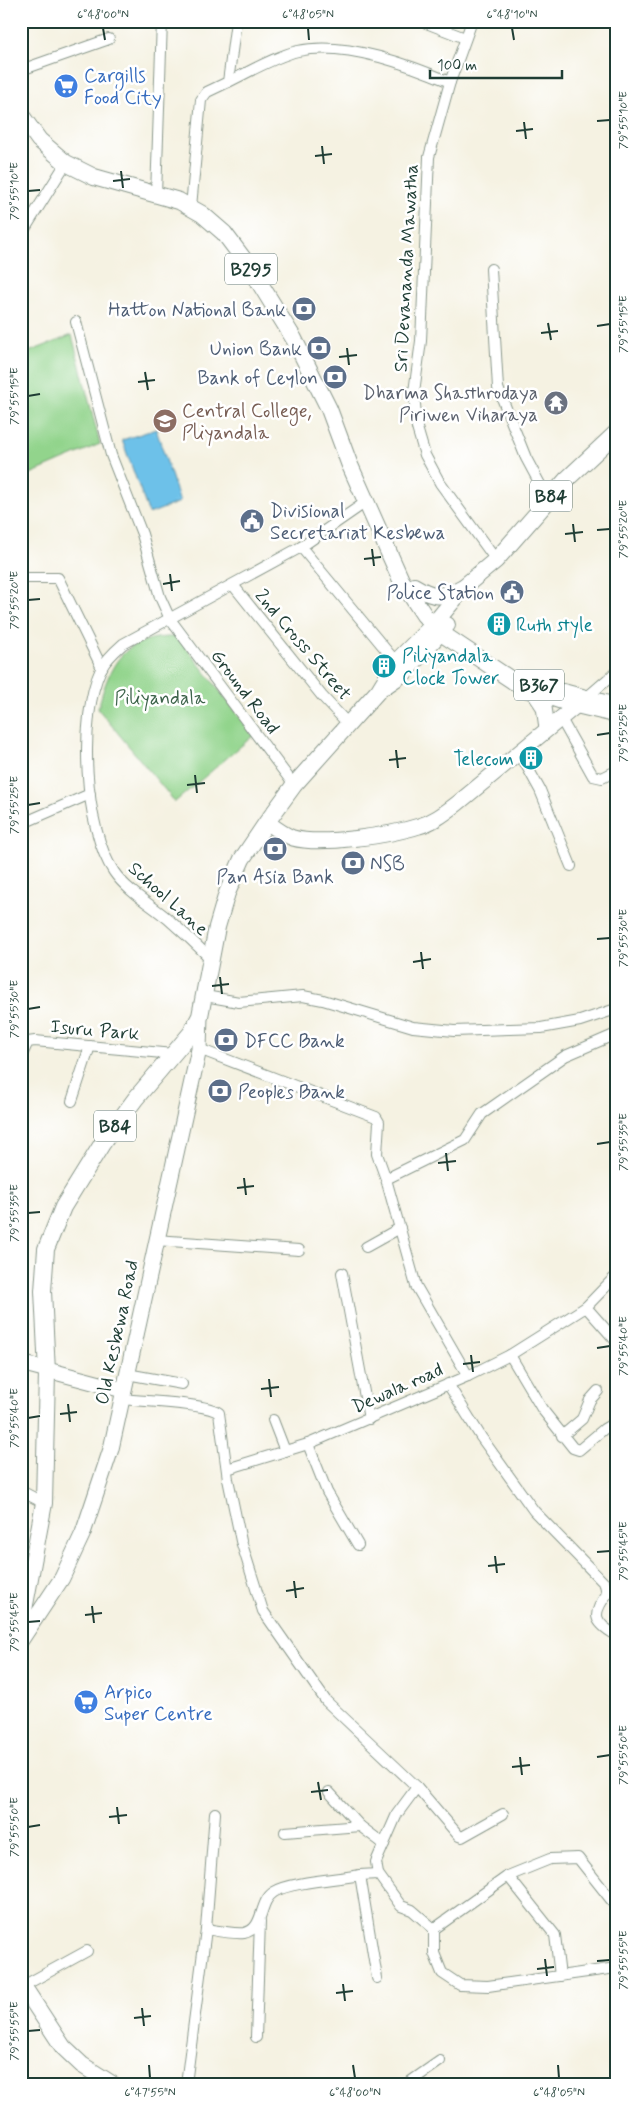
<svg xmlns="http://www.w3.org/2000/svg" width="637" height="2105" viewBox="0 0 637 2105" font-family="Mynerve,sans-serif">
  <style>
    .green { fill: #92d48c; stroke: #588860 }
    .water { fill: #6dc1e9; stroke: #467f8e }
    .lines { fill: none; stroke-linecap: round; stroke-linejoin: round }
    .street-casing { stroke: #8a988b; stroke-width: 12 }
    .secondary-casing { stroke: #8a988b; stroke-width: 17 }
    .primary-casing { stroke: #8a988b; stroke-width: 18 }
    .street { stroke: #fff; stroke-width: 10 }
    .secondary { stroke: #fff; stroke-width: 15 }
    .primary { stroke: #fff; stroke-width: 16 }
    .ticks { fill: none; stroke: #1f3d34; stroke-width: 2 }
    .labels { text-anchor: middle; stroke-width: 5; stroke-linejoin: round; paint-order: stroke }
    .shield { fill: #fff; stroke: #627771; stroke-width: 1 }
    .shield-label { font-size: 18px; font-weight: bold; fill: #1f3d34 }
    .shop-label { font-size: 19px; fill: #366cbe; stroke: #fff; text-anchor: start }
    .street-label { font-size: 19px; fill: #1f3d34; stroke: #fff }
    .service-label { font-size: 19px; fill: #4e5e75; stroke: #fff; text-anchor: end }
    .worship-label { font-size: 19px; fill: #5b616d; stroke: #fff; text-anchor: end }
    .education-label { font-size: 19px; fill: #785e54; stroke: #fff; text-anchor: start }
    .culture-label { font-size: 19px; fill: #0d838f; stroke: #fff; text-anchor: start }
    .park-label { font-size: 19px; fill: #3c634a; stroke: #fff }
    .neatline { fill: none; stroke: #1f3d34; stroke-width: 2 }
    .ticks-label { font-size: 12px; text-anchor: middle; fill: #1f3d34 }
  </style>
  <rect width="100%" height="100%" fill="#fff"/>
  <filter id="ink" filterUnits="userSpaceOnUse"><feTurbulence type="fractalNoise" baseFrequency=".02" numOctaves="2"/><feDisplacementMap in="SourceGraphic" scale="10" xChannelSelector="R" yChannelSelector="G"/><feConvolveMatrix kernelMatrix="1 2 1 2 8 2 1 2 1" color-interpolation-filters="sRGB"/></filter>
  <filter id="wash" filterUnits="userSpaceOnUse"><feTurbulence type="fractalNoise" baseFrequency=".0096" numOctaves="4" result="noise"/><feDisplacementMap in="SourceGraphic" scale="20" xChannelSelector="R" yChannelSelector="G"/><feGaussianBlur stdDeviation="1.12" result="paint"/><feColorMatrix in="noise" values="0 0 0 0 0 0 0 0 0 0 0 0 0 0 0 0 0 1.4 0 .05"/><feComposite in="paint" operator="in"/></filter>
  <g filter="url(#wash)">
    <rect width="100%" height="100%" fill="#f5f2e2"/>
    <g class="green">
      <polygon points="72,335 100,444 21,478 21,355"/>
      <path d="M178,637L254,735L175,802L98,709C110,662 124,635 178,637Z"/>
    </g>
    <polygon class="water" points="156,429 180,502 149,514 122,440"/>
  </g>
  <g filter="url(#ink)">
    <g class="lines">
      <defs>
        <g id="street">
          <polyline points="421,21 465,38"/>
          <polyline points="472,21 450,82 429,157 421,341 414,392 417,428 425,455 440,483 496,560"/>
          <polyline points="21,70 109,39"/>
          <path d="M228,82C249,72 276,56 298,51C343,41 408,64 450,82"/>
          <polyline points="156,195 162,21"/>
          <polyline points="191,207 201,100 207,92 228,82 236,21"/>
          <polyline points="21,235 66,163"/>
          <polyline points="491,269 498,388 526,458 548,499"/>
          <polyline points="76,322 111,455 142,534 160,597 170,619 294,785"/>
          <polyline points="301,547 396,662"/>
          <polyline points="21,578 58,578 102,668"/>
          <polyline points="233,585 322,696 349,725"/>
          <polyline points="586,698 616,672"/>
          <polyline points="560,717 593,776 602,778 616,771"/>
          <polyline points="519,752 540,790 571,866"/>
          <polyline points="21,824 90,794"/>
          <path d="M212,960C198,946 183,932 168,919C150,904 127,891 114,872C84,828 78,717 101,669C106,659 115,651 123,644L301,547L366,502"/>
          <polyline points="205,996 239,1002 303,996 323,1000 413,1027 454,1031 541,1028 580,1021 616,1009"/>
          <polyline points="199,1049 376,1117 379,1122 377,1154 386,1179 416,1286 468,1376"/>
          <polyline points="21,1057 28,1042 35,1041 173,1054"/>
          <polyline points="72,1101 90,1046"/>
          <polyline points="386,1179 465,1140 482,1114 565,1056 616,1034"/>
          <polyline points="156,1240 299,1250"/>
          <polyline points="366,1247 400,1228"/>
          <polyline points="342,1273 369,1419"/>
          <polyline points="586,1307 616,1341"/>
          <polyline points="510,1355 542,1409 573,1448 579,1450 604,1429 616,1422"/>
          <polyline points="127,1374 182,1384"/>
          <path d="M448,1384L481,1437L534,1511L605,1584L607,1594C592,1614 593,1622 616,1635"/>
          <path d="M121,1399C140,1401 208,1403 219,1413L228,1479L241,1541L263,1611L326,1701L417,1787L459,1836L462,1837L503,1814"/>
          <polyline points="273,1420 285,1451"/>
          <polyline points="562,1436 582,1419 590,1400 598,1391"/>
          <polyline points="308,1444 327,1492 358,1545"/>
          <polyline points="227,1469 308,1444 468,1376 510,1355 586,1307 616,1276"/>
          <polyline points="21,1491 44,1503"/>
          <polyline points="417,1787 397,1814 376,1862 378,1874 401,1906 412,1910 434,1929 434,1953 442,1973 460,1985 488,1986 616,1968"/>
          <polyline points="329,1792 360,1826"/>
          <polyline points="285,1832 360,1826 384,1844"/>
          <polyline points="508,1876 555,1935 560,1976"/>
          <polyline points="206,1929 215,1813"/>
          <polyline points="434,1929 508,1876 550,1859 578,1858 616,1906"/>
          <polyline points="377,1978 360,1875 378,1874"/>
          <polyline points="23,1986 87,1951"/>
          <polyline points="256,2037 260,1921"/>
          <path d="M186,2084L206,1929C218,1931 232,1934 244,1933C265,1929 258,1902 274,1892C290,1882 340,1879 360,1875"/>
          <polyline points="407,2084 440,2061"/>
        </g>
        <g id="secondary">
          <polyline points="534,692 544,707 547,728"/>
          <polyline points="574,705 616,715"/>
          <path d="M267,822C275,828 284,835 293,838C321,846 391,835 419,826C434,822 446,812 458,803L583,700"/>
          <polyline points="21,1363 123,1390"/>
          <polyline points="21,1640 62,1578 83,1533 111,1449 199,1049 200,1016"/>
        </g>
        <g id="primary">
          <polyline points="21,115 39,140 66,163 94,177 179,201 202,214 224,233 251,269 294,339 329,409 349,463 401,580 424,615 441,633 525,689 574,705"/>
          <path d="M414,586C434,598 442,599 463,587"/>
          <polyline points="385,686 404,673 447,625"/>
          <polyline points="563,692 616,706"/>
          <polyline points="21,1626 44,1503 47,1372 43,1291 46,1249 63,1207 102,1144 136,1098 191,1033 200,1016 217,927 227,893 242,859 267,822 294,785 379,690 396,662 433,625 466,585 496,560 567,479 616,433"/>
          <polyline points="21,1983 63,2047 82,2065 112,2084"/>
        </g>
      </defs>
      <use href="#street" class="street-casing"/>
      <use href="#secondary" class="secondary-casing"/>
      <use href="#primary" class="primary-casing"/>
      <use href="#street" class="street"/>
      <use href="#secondary" class="secondary"/>
      <use href="#primary" class="primary"/>
    </g>
  </g>
  <path class="ticks" d="M103,28L105,40M308,28L309,40M512,28L514,40M597,121L610,120M524,122L526,139M516,131L533,129M322,146L324,164M315,156L332,154M121,171L123,188M113,181L130,179M28,191L40,190M548,323L551,340M597,326L610,324M541,333L558,331M347,348L349,365M339,357L357,355M145,372L148,390M138,382L155,380M28,396L40,394M573,524L575,542M597,530L610,529M565,534L583,532M372,549L374,566M364,559L381,557M170,574L172,591M163,584L180,581M28,600L40,599M597,735L610,733M396,750L398,768M389,760L406,758M195,775L197,793M187,785L205,783M28,805L40,803M597,939L610,938M421,952L423,969M413,962L431,959M220,977L222,994M212,986L229,984M28,1009L40,1007M597,1144L610,1142M446,1153L448,1171M438,1163L456,1161M244,1178L246,1195M237,1188L254,1186M28,1213L40,1212M597,1348L610,1346M471,1355L473,1372M463,1364L480,1362M269,1379L271,1397M261,1389L279,1387M68,1404L70,1422M60,1414L77,1412M28,1418L40,1416M597,1552L610,1551M495,1556L497,1573M488,1566L505,1564M294,1581L296,1598M286,1591L304,1588M92,1606L94,1623M85,1615L102,1613M28,1622L40,1621M520,1757L522,1775M597,1757L610,1755M512,1767L530,1765M318,1782L321,1800M311,1792L328,1790M117,1807L119,1824M109,1817L127,1815M28,1827L40,1825M545,1959L547,1976M597,1961L610,1960M537,1969L554,1967M343,1984L345,2001M336,1993L353,1991M142,2008L144,2026M134,2018L151,2016M28,2031L40,2030M149,2065L150,2078M353,2065L355,2078M558,2065L559,2078"/>
  <defs>
    <symbol id="supermarket-disc" viewBox="-11 -11 22 22"><circle r="9.5" fill="#3f7fe0" stroke="#fff"/><path d="M-6-5.5h2.5l.6 2H6L4.5 2H-2.5L-4.4-4H-6ZM-1.5 3.2a1.3 1.3 0 1 0 .1 0ZM3 3.2a1.3 1.3 0 1 0 .1 0Z" fill="#fff"/></symbol>
    <symbol id="bank-disc" viewBox="-11 -11 22 22"><circle r="9.5" fill="#5c6f8a" stroke="#fff"/><path d="M-6-4H6V4H-6ZM0-2.3a2.3 2.3 0 1 0 0 4.6a2.3 2.3 0 1 0 0-4.6Z" fill="#fff"/></symbol>
    <symbol id="temple-disc" viewBox="-11 -11 22 22"><circle r="9.5" fill="#6b7280" stroke="#fff"/><path d="M0-6L5-2H3V0L6.5 2.5H4V6H1.5V3h-3V6H-4V2.5H-6.5L-3 0V-2H-5Z" fill="#fff"/></symbol>
    <symbol id="university-disc" viewBox="-11 -11 22 22"><circle r="9.5" fill="#8d6e63" stroke="#fff"/><path d="M0-5L7-2L0 1L-7-2ZM-4 1L0 2.5L4 1V4Q0 6-4 4Z" fill="#fff"/></symbol>
    <symbol id="civic-disc" viewBox="-11 -11 22 22"><circle r="9.5" fill="#5c6f8a" stroke="#fff"/><path d="M-.6-6.5H3V-4.5H.6V-3L4-1V1h2V6H-6V1h2V-1L-.6-3ZM-1.2 2.5V6h2.4V2.5Z" fill="#fff"/></symbol>
    <symbol id="building-disc" viewBox="-11 -11 22 22"><circle r="9.5" fill="#0f9aa8" stroke="#fff"/><path d="M-4-6H4V6H1V3H-1V6H-4ZM-2.5-4.3h1.7v1.8h-1.7ZM.8-4.3h1.7v1.8H.8ZM-2.5-1h1.7V.8h-1.7ZM.8-1h1.7V.8H.8Z" fill="#fff"/></symbol>
  </defs>
  <g fill-rule="evenodd">
    <use href="#supermarket-disc" x="52" y="72" width="28" height="28"/>
    <use href="#bank-disc" x="290" y="295" width="28" height="28"/>
    <use href="#bank-disc" x="305" y="334" width="28" height="28"/>
    <use href="#bank-disc" x="321" y="363" width="28" height="28"/>
    <use href="#temple-disc" x="542" y="389" width="28" height="28"/>
    <use href="#university-disc" x="151" y="407" width="28" height="28"/>
    <use href="#civic-disc" x="238" y="507" width="28" height="28"/>
    <use href="#civic-disc" x="498" y="578" width="28" height="28"/>
    <use href="#building-disc" x="485" y="610" width="28" height="28"/>
    <use href="#building-disc" x="370" y="652" width="28" height="28"/>
    <use href="#building-disc" x="517" y="744" width="28" height="28"/>
    <use href="#bank-disc" x="261" y="835" width="28" height="28"/>
    <use href="#bank-disc" x="339" y="849" width="28" height="28"/>
    <use href="#bank-disc" x="212" y="1026" width="28" height="28"/>
    <use href="#bank-disc" x="206" y="1077" width="28" height="28"/>
    <use href="#supermarket-disc" x="72" y="1688" width="28" height="28"/>
  </g>
  <g class="labels">
    <g class="shield">
      <rect x="225" y="253.5" width="52" height="31" rx="4"/>
      <rect x="530" y="480.5" width="42" height="31" rx="4"/>
      <rect x="514" y="669.5" width="50" height="31" rx="4"/>
      <rect x="94" y="1110.5" width="42" height="31" rx="4"/>
    </g>
    <g class="shield-label">
      <text x="251" y="275">B295</text>
      <text x="551" y="502">B84</text>
      <text x="539" y="691">B367</text>
      <text x="115" y="1132">B84</text>
    </g>
    <g class="shop-label">
      <text x="84" y="82">Cargills<tspan x="84" dy="22">Food City</tspan></text>
      <text x="104" y="1698">Arpico<tspan x="104" dy="22">Super Centre</tspan></text>
    </g>
    <g class="street-label">
      <text transform="translate(405 268) rotate(-87)" y="7">Sri Devananda Mawatha</text>
      <text transform="translate(304 644) rotate(50)" y="7">2nd Cross Street</text>
      <text transform="translate(246 691) rotate(53)" y="7">Ground Road</text>
      <text transform="translate(169 898) rotate(42)" y="7">School Lane</text>
      <text transform="translate(95 1029) rotate(5)" y="7">Isuru Park</text>
      <text transform="translate(116 1332) rotate(-78)" y="7">Old Kesbewa Road</text>
      <text transform="translate(397 1387) rotate(-24)" y="7">Dewala road</text>
    </g>
    <g class="service-label">
      <text x="286" y="316">Hatton National Bank</text>
      <text x="302" y="355">Union Bank</text>
      <text x="318" y="384">Bank of Ceylon</text>
      <text x="270" y="517" text-anchor="start">Divisional<tspan x="270" dy="22">Secretariat Kesbewa</tspan></text>
      <text x="494" y="599">Police Station</text>
      <text x="370" y="870" text-anchor="start">NSB</text>
      <text x="275" y="883" text-anchor="middle">Pan Asia Bank</text>
      <text x="244" y="1047" text-anchor="start">DFCC Bank</text>
      <text x="238" y="1098" text-anchor="start">Peoples Bank</text>
    </g>
    <g class="worship-label">
      <text x="538" y="399">Dharma Shasthrodaya<tspan x="538" dy="22">Piriwen Viharaya</tspan></text>
    </g>
    <g class="education-label">
      <text x="182" y="417">Central College,<tspan x="182" dy="22">Pliyandala</tspan></text>
    </g>
    <g class="culture-label">
      <text x="516" y="631">Ruth style</text>
      <text x="402" y="662">Piliyandala<tspan x="402" dy="22">Clock Tower</tspan></text>
      <text x="514" y="765" text-anchor="end">Telecom</text>
    </g>
    <g class="park-label">
      <text x="160" y="704">Piliyandala</text>
    </g>
  </g>
  <rect width="637" height="2105" fill="none" stroke="#fff" stroke-width="55"/>
  <path d="M430 70v8h132v-8" fill="none" stroke="#1f3d34" stroke-width="2.5"/>
  <text x="437" y="70" font-size="15" fill="#1f3d34" stroke="#ffffff" stroke-width="4" paint-order="stroke">100 m</text>
  <rect x="28" y="28" width="582" height="2050" class="neatline"/>
  <g class="ticks-label">
    <text x="103" y="18">6°48'00"N</text>
    <text x="308" y="18">6°48'05"N</text>
    <text x="512" y="18">6°48'10"N</text>
    <text transform="translate(623 120) rotate(-90)" y="4">79°55'10"E</text>
    <text transform="translate(14 191) rotate(-90)" y="4">79°55'10"E</text>
    <text transform="translate(623 324) rotate(-90)" y="4">79°55'15"E</text>
    <text transform="translate(14 396) rotate(-90)" y="4">79°55'15"E</text>
    <text transform="translate(623 529) rotate(-90)" y="4">79°55'20"E</text>
    <text transform="translate(14 600) rotate(-90)" y="4">79°55'20"E</text>
    <text transform="translate(623 733) rotate(-90)" y="4">79°55'25"E</text>
    <text transform="translate(14 805) rotate(-90)" y="4">79°55'25"E</text>
    <text transform="translate(623 938) rotate(-90)" y="4">79°55'30"E</text>
    <text transform="translate(14 1009) rotate(-90)" y="4">79°55'30"E</text>
    <text transform="translate(623 1142) rotate(-90)" y="4">79°55'35"E</text>
    <text transform="translate(14 1213) rotate(-90)" y="4">79°55'35"E</text>
    <text transform="translate(623 1346) rotate(-90)" y="4">79°55'40"E</text>
    <text transform="translate(14 1418) rotate(-90)" y="4">79°55'40"E</text>
    <text transform="translate(623 1551) rotate(-90)" y="4">79°55'45"E</text>
    <text transform="translate(14 1622) rotate(-90)" y="4">79°55'45"E</text>
    <text transform="translate(623 1755) rotate(-90)" y="4">79°55'50"E</text>
    <text transform="translate(14 1827) rotate(-90)" y="4">79°55'50"E</text>
    <text transform="translate(623 1960) rotate(-90)" y="4">79°55'55"E</text>
    <text transform="translate(14 2031) rotate(-90)" y="4">79°55'55"E</text>
    <text x="150" y="2096">6°47'55"N</text>
    <text x="355" y="2096">6°48'00"N</text>
    <text x="559" y="2096">6°48'05"N</text>
  </g>
</svg>
